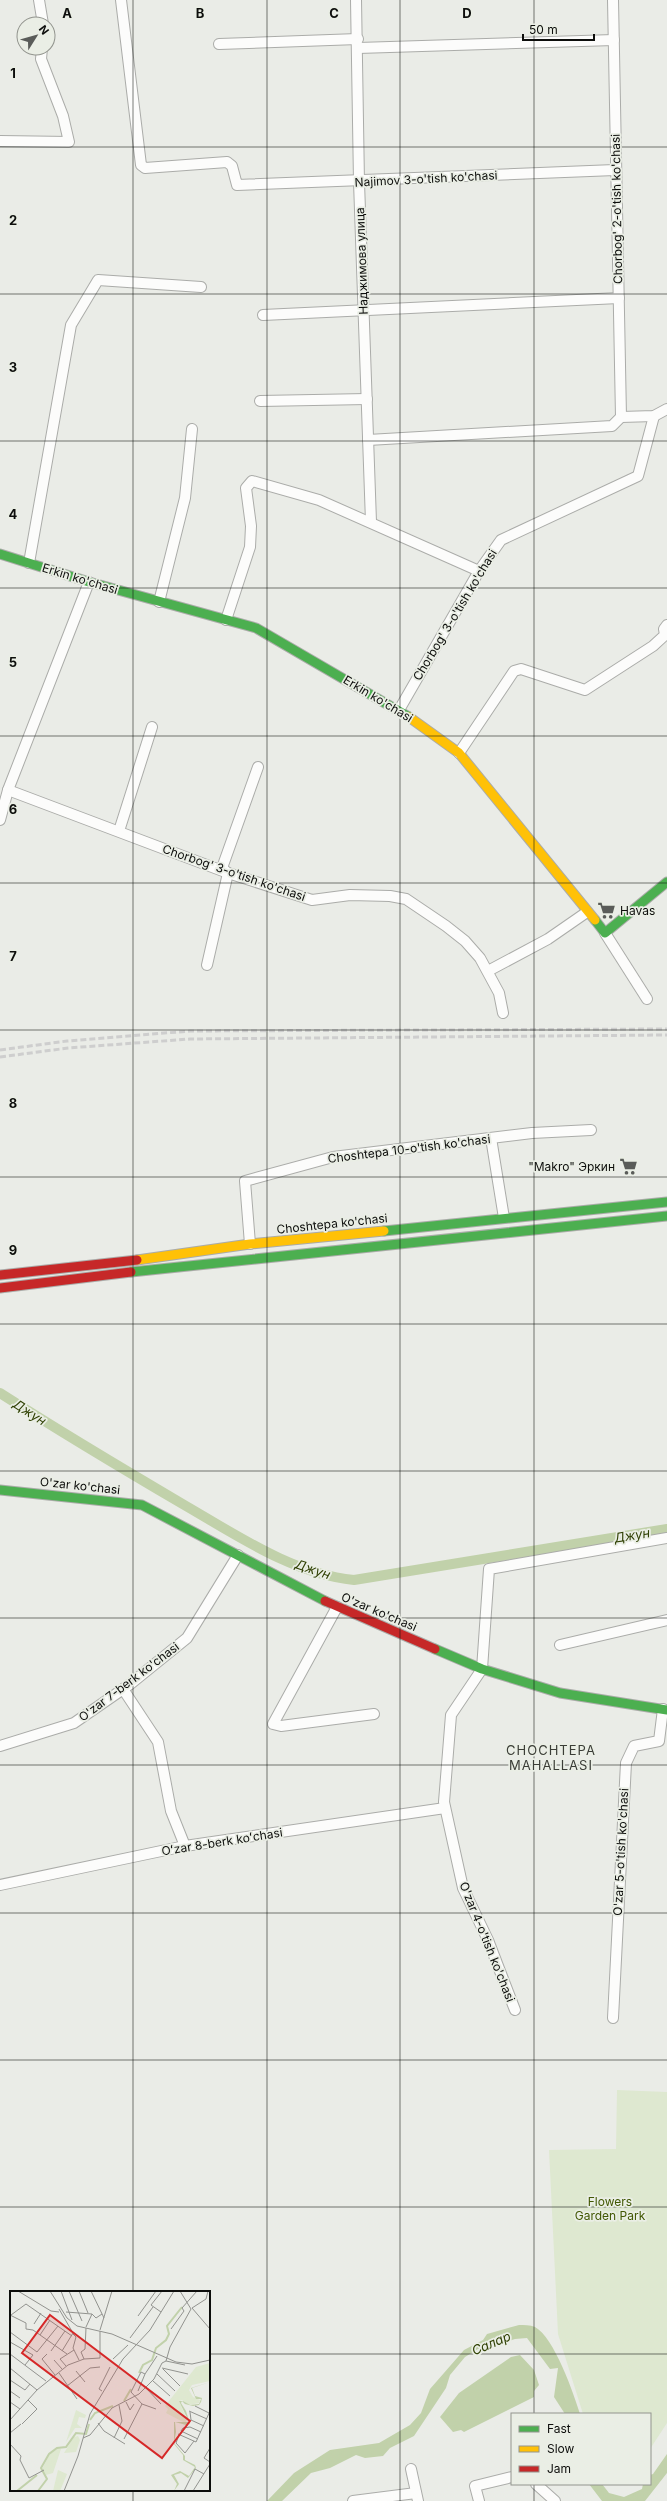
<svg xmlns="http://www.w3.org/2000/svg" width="667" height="2501" viewBox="0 0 667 2501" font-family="Inter,sans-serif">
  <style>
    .green { fill: #dee8d0 }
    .water { fill: #c1d1aa }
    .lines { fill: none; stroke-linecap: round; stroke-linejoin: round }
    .canal { stroke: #c1d1aa; stroke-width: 10 }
    .street-casing { stroke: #abaca9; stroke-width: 12 }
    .fast-casing { stroke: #abaca9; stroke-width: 11 }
    .slow-casing { stroke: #abaca9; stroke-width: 11 }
    .jam-casing { stroke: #abaca9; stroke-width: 11 }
    .street { stroke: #fcfcfb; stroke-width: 10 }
    .fast { stroke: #4caf50; stroke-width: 9 }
    .slow { stroke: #ffc107; stroke-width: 9 }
    .jam { stroke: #c62828; stroke-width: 9 }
    .rail { stroke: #cecece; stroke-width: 3; stroke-dasharray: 6 3; stroke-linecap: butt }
    .grid { fill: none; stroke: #0d0e0c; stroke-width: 1; stroke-opacity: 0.55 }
    .labels { text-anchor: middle; stroke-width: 3.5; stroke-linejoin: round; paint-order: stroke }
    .street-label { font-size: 12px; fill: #0d0e0c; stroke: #eaeee5 }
    .poi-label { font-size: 12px; fill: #0d0e0c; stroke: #eaeee5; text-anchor: start }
    .park-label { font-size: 12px; fill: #425804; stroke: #eaeee5 }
    .water-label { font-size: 13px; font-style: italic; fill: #304104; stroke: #eaeee5 }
    .neighbourhood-label { font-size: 13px; letter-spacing: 1px; fill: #3b3d37; stroke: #eaeee5 }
    .inset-river { fill: none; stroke: #c1d1aa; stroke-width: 2 }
    .inset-road { fill: none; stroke: #92938f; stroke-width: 1 }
    .view { fill: #d62828; fill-opacity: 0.15; stroke: #d62828; stroke-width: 2 }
    .inset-edge { fill: none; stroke: #0d0e0c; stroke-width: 2 }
    .grid-label { font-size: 13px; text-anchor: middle; font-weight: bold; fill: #0d0e0c; stroke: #eaeee5; stroke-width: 3.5; stroke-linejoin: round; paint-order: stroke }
  </style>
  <rect width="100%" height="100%" fill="#eaece7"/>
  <polygon class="green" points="617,2090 667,2092 667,2423 650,2449 650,2414 583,2414 558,2334 549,2150 616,2149"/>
  <g class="water">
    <path d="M519,2325C524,2325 530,2325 535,2327C554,2337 574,2394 580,2414H565L554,2397L558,2368L550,2369L527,2338L515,2339L491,2347L478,2349L465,2357L450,2375L446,2388L414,2436L390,2448L383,2456L365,2458L356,2455L330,2468L311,2473L282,2501H267L294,2473L330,2450L379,2443L410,2425L421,2413L430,2389L464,2350L483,2340L487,2334Z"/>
    <polygon points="520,2355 534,2370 539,2385 534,2391 534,2397 464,2432 461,2430 453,2432 440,2417 459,2393 511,2357"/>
    <polygon points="667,2454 667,2473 645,2501 602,2501 589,2484 602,2484 609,2493 624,2497 642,2489 643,2484 650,2484 650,2475 653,2474"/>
  </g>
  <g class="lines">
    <path class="canal" d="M0,1393C61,1432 123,1469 186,1506C238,1536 293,1574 354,1580L667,1529"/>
    <defs>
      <g id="street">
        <polyline points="39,0 43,24"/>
        <polyline points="121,0 141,165 145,168 227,162 232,166 237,185 615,170"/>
        <polyline points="356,0 359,182 371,522"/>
        <polyline points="613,0 621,417"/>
        <polyline points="219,44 358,39"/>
        <polyline points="358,48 614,40"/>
        <polyline points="0,141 69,142 63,116 41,59 42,48"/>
        <polyline points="263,315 619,298"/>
        <polyline points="260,401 367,399"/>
        <polyline points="368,440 612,426 621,417 654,416 667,409"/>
        <polyline points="29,563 71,325 98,280 201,287"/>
        <polyline points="159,602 185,498 192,429"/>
        <polyline points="226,620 250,547 251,526 246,488 252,481 319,500 479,571"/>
        <polyline points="399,710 479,571 501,540 638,476 654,416"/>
        <polyline points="459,753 514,671 521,669 585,690 653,646 665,635 664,629 667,625"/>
        <polyline points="8,790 228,873 312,900 350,895 390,896 406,899 446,926 465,941 480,958 499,993 503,1013"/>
        <polyline points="0,820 8,790 89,582"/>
        <polyline points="119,831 152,727"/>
        <polyline points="605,933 647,999"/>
        <polyline points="207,965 228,873 222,868 258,767"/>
        <polyline points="488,971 548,939 587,912"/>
        <polyline points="491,1138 504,1218"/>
        <polyline points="250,1244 245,1181 333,1157 532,1133 591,1130"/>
        <polyline points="337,1607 273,1724 281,1726 374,1714"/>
        <polyline points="560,1645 667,1620"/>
        <polyline points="123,1689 158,1742 171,1811 185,1846"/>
        <polyline points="0,1746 74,1723 129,1685 187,1638 238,1555"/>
        <polyline points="0,1885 185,1846 445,1808"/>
        <polyline points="515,2010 488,1940 463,1888 444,1802 451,1715 482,1669 489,1569 667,1538"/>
        <polyline points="613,2018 626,1763 634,1746 659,1741 663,1709"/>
        <polyline points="411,2469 418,2501"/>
        <polyline points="536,2484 555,2501"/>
        <polyline points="353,2501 416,2493"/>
        <polyline points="479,2501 475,2486 512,2477"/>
      </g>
      <g id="fast">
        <polyline points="0,554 89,582 256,628 409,717"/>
        <polyline points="595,920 605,933 667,882"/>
        <polyline points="384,1231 667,1202"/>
        <polyline points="131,1272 667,1216"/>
        <polyline points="0,1490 142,1505 325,1601"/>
        <polyline points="435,1649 482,1669 560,1693 667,1710"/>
      </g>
      <g id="slow">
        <polyline points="409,717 459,753 595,920"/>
        <polyline points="137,1260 250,1244 384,1231"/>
      </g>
      <g id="jam">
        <polyline points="0,1275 137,1260"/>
        <polyline points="0,1288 131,1272"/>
        <polyline points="325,1601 435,1649"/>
      </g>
    </defs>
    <use href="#street" class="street-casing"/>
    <use href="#fast" class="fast-casing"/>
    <use href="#slow" class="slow-casing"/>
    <use href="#jam" class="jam-casing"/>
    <use href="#street" class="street"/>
    <use href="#fast" class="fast"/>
    <use href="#slow" class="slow"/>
    <use href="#jam" class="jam"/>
    <g class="rail">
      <polyline points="0,1050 67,1041 190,1031 667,1029"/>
      <polyline points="0,1057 68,1048 190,1039 667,1035"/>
    </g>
  </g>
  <path class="grid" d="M133,0V2292M267,0V2501M400,0V2501M534,0V2414M0,147H667M0,294H667M0,441H667M0,588H667M0,736H667M0,883H667M0,1030H667M0,1177H667M0,1324H667M0,1471H667M0,1618H667M0,1765H667M0,1913H667M0,2060H667M0,2207H667M0,2354H11M209,2354H667M534,2484V2501M133,2490V2501"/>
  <defs>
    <symbol id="supermarket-bare" viewBox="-9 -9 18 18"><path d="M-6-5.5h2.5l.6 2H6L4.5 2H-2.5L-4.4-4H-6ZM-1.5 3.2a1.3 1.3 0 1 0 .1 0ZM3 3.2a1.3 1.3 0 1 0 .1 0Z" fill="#5a5c59" stroke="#eaeee5" stroke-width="2.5" paint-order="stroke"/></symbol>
  </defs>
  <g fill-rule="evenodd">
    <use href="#supermarket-bare" x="594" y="898" width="25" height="25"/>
    <use href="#supermarket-bare" x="616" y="1154" width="25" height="25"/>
  </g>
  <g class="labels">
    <g class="street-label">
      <text transform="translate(426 179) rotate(-3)" y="4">Najimov 3-o'tish ko'chasi</text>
      <text transform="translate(617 209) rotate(-91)" y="4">Chorbog' 2-o'tish ko'chasi</text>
      <text transform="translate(362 261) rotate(-92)" y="4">Наджимова улица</text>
      <text transform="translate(80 579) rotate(17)" y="4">Erkin ko'chasi</text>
      <text transform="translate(455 615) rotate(-59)" y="4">Chorbog' 3-o'tish ko'chasi</text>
      <text transform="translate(378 699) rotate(31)" y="4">Erkin ko'chasi</text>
      <text transform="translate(234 873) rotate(19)" y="4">Chorbog' 3-o'tish ko'chasi</text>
      <text transform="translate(409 1149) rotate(-7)" y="4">Choshtepa 10-o'tish ko'chasi</text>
      <text transform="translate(332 1224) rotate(-6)" y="4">Choshtepa ko'chasi</text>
      <text transform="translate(80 1486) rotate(6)" y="4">O'zar ko'chasi</text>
      <text transform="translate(379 1612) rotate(23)" y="4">O'zar ko'chasi</text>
      <text transform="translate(129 1682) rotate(-37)" y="4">O'zar 7-berk ko'chasi</text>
      <text transform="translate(222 1842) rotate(-9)" y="4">Oʻzar 8-berk koʻchasi</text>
      <text transform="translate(621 1852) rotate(-87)" y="4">O'zar 5-o'tish ko'chasi</text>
      <text transform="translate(487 1942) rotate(68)" y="4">O'zar 4-o'tish ko'chasi</text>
    </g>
    <g class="poi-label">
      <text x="620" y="915">Havas</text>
      <text x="615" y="1171" text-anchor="end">"Makro" Эркин</text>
    </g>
    <g class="park-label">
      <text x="610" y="2206">Flowers<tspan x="610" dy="14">Garden Park</tspan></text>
    </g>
    <g class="water-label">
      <text transform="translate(30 1412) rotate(33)" y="5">Джун</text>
      <text transform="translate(632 1535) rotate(-9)" y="5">Джун</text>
      <text transform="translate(313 1569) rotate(19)" y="5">Джун</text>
      <text transform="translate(491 2343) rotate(-23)" y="5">Салар</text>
    </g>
    <g class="neighbourhood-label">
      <text x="551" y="1755">CHOCHTEPA<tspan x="551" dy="15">MAHALLASI</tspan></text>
    </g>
  </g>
  <g transform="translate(10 2291)">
    <rect width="200" height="200" fill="#eaece7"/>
    <path d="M200,72V90L182,94L179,99L183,106L190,109L189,112L179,114L172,109L169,110L177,129L175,132L156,122L158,118L155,115L186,76ZM66,119L76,124L75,127L69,126L67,133L72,137H65L56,151ZM68,145L70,149L66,161L54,162L64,146ZM47,158H51L43,182L36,184L32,178L40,163ZM48,179L57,183L50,200H43Z" fill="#dee8d0"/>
    <path d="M200,91L182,97L185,105L192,107L191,111L189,114L183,115L175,113L172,110L171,112L176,120L180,133L176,134L165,131L166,141L164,152L175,165V169L185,174L186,177L178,187L171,182L164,184L169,193L164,200L167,193L161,184L170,180L179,185L185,176L173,169V164L164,153V131H179L169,110H173L180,114L189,113L191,108H186L181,97Z" fill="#c1d1aa"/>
    <path class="inset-river" d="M129,82L133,74L142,69L146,57L156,49L159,43L157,35L172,16M114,110L121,98M80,129L85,122L103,115M7,200L27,184M28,200L37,188L31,177L39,163L47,157L56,156L66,142L76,143L79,133"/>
    <path class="inset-road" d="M8,0L41,20L49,21M40,0L57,27L67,35L102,43L166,71L182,73L200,69M51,0L62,29M59,0L72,30M69,0L78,22M81,0L94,27M170,0L181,18M198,0L196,8L182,17L200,38M49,18L63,42L52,60M56,21L82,23M151,21L141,14L152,0M82,23L86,27L92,23M0,24L16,32V38L23,39L57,63M1,24L16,13L62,45M128,25L146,0M24,33L31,22M76,36L82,23M161,38L174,20L172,17L187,0M90,39L102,0M0,41L27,61L48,35M63,43L66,46L63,57L69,69M30,44L40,29M120,47L143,16M0,51L23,64L15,74M41,60L55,40M0,63L36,90M37,63L32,68L45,84M74,68L71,61L75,58L76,37M103,68L118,54M44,69L52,78M156,70L175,74M56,75L50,68L64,59M0,77L27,99M152,77L178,83M153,78L170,95M66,80L75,91M49,82L67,108M135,83L131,81L121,101L132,113L146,118M147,83L165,100M0,89L15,99L20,93M143,90L160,105M57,95L80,77L90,76M136,97L151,113M0,100L10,107M92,100L89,98L100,76M128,100L135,83L147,65M0,111L10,118M116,111L120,119L124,113M185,115L199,122M179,120L197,128M180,121L181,129L194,135M0,129L27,99L58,74L74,68L90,67V40M88,132L94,140L115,153M12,133L27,118L18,109M0,142L11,133M168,143L186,151L200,120M169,144L166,152L175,162L184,150M73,147L80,144L102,117L129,103L144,88L152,72L156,70L160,56L181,18M104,147L112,130L109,114M114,148L132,113M188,148L171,140L173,137L180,136L191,141M0,153L11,165L10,169L19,187L34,179M200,157L194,167L200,171M54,200L68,165L80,123L113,68L140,39L164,0M174,200L185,178L194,183M183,200L200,173"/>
    <path class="view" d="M40,24L180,130L152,167L12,62Z"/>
    <rect width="200" height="200" class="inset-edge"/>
  </g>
  <g class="grid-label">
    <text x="67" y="18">A</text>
    <text x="200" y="18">B</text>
    <text x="334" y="18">C</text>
    <text x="467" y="18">D</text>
    <text x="13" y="78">1</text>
    <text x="13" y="225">2</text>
    <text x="13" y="372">3</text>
    <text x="13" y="519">4</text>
    <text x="13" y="667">5</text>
    <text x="13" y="814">6</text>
    <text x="13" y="961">7</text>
    <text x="13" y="1108">8</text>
    <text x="13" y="1255">9</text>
  </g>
  <rect x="511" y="2413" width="140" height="72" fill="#eaeee5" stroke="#92948e"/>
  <rect x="519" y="2426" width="20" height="6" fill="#4caf50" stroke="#92948e"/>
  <text x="547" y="2433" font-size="12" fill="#0d0e0c">Fast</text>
  <rect x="519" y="2446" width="20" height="6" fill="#ffc107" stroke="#92948e"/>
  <text x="547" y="2453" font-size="12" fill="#0d0e0c">Slow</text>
  <rect x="519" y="2466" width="20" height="6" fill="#c62828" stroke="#92948e"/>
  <text x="547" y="2473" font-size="12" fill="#0d0e0c">Jam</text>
  <g transform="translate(36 36) rotate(53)"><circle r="19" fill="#eaeee5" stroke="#92948e"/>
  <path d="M0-3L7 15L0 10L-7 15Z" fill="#5a5c59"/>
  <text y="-6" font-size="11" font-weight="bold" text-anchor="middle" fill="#0d0e0c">N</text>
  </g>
  <path d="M523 34v6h71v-6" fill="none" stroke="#0d0e0c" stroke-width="2"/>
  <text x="529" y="34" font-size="12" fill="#0d0e0c" stroke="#eaeee5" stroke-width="3" paint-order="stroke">50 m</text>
</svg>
